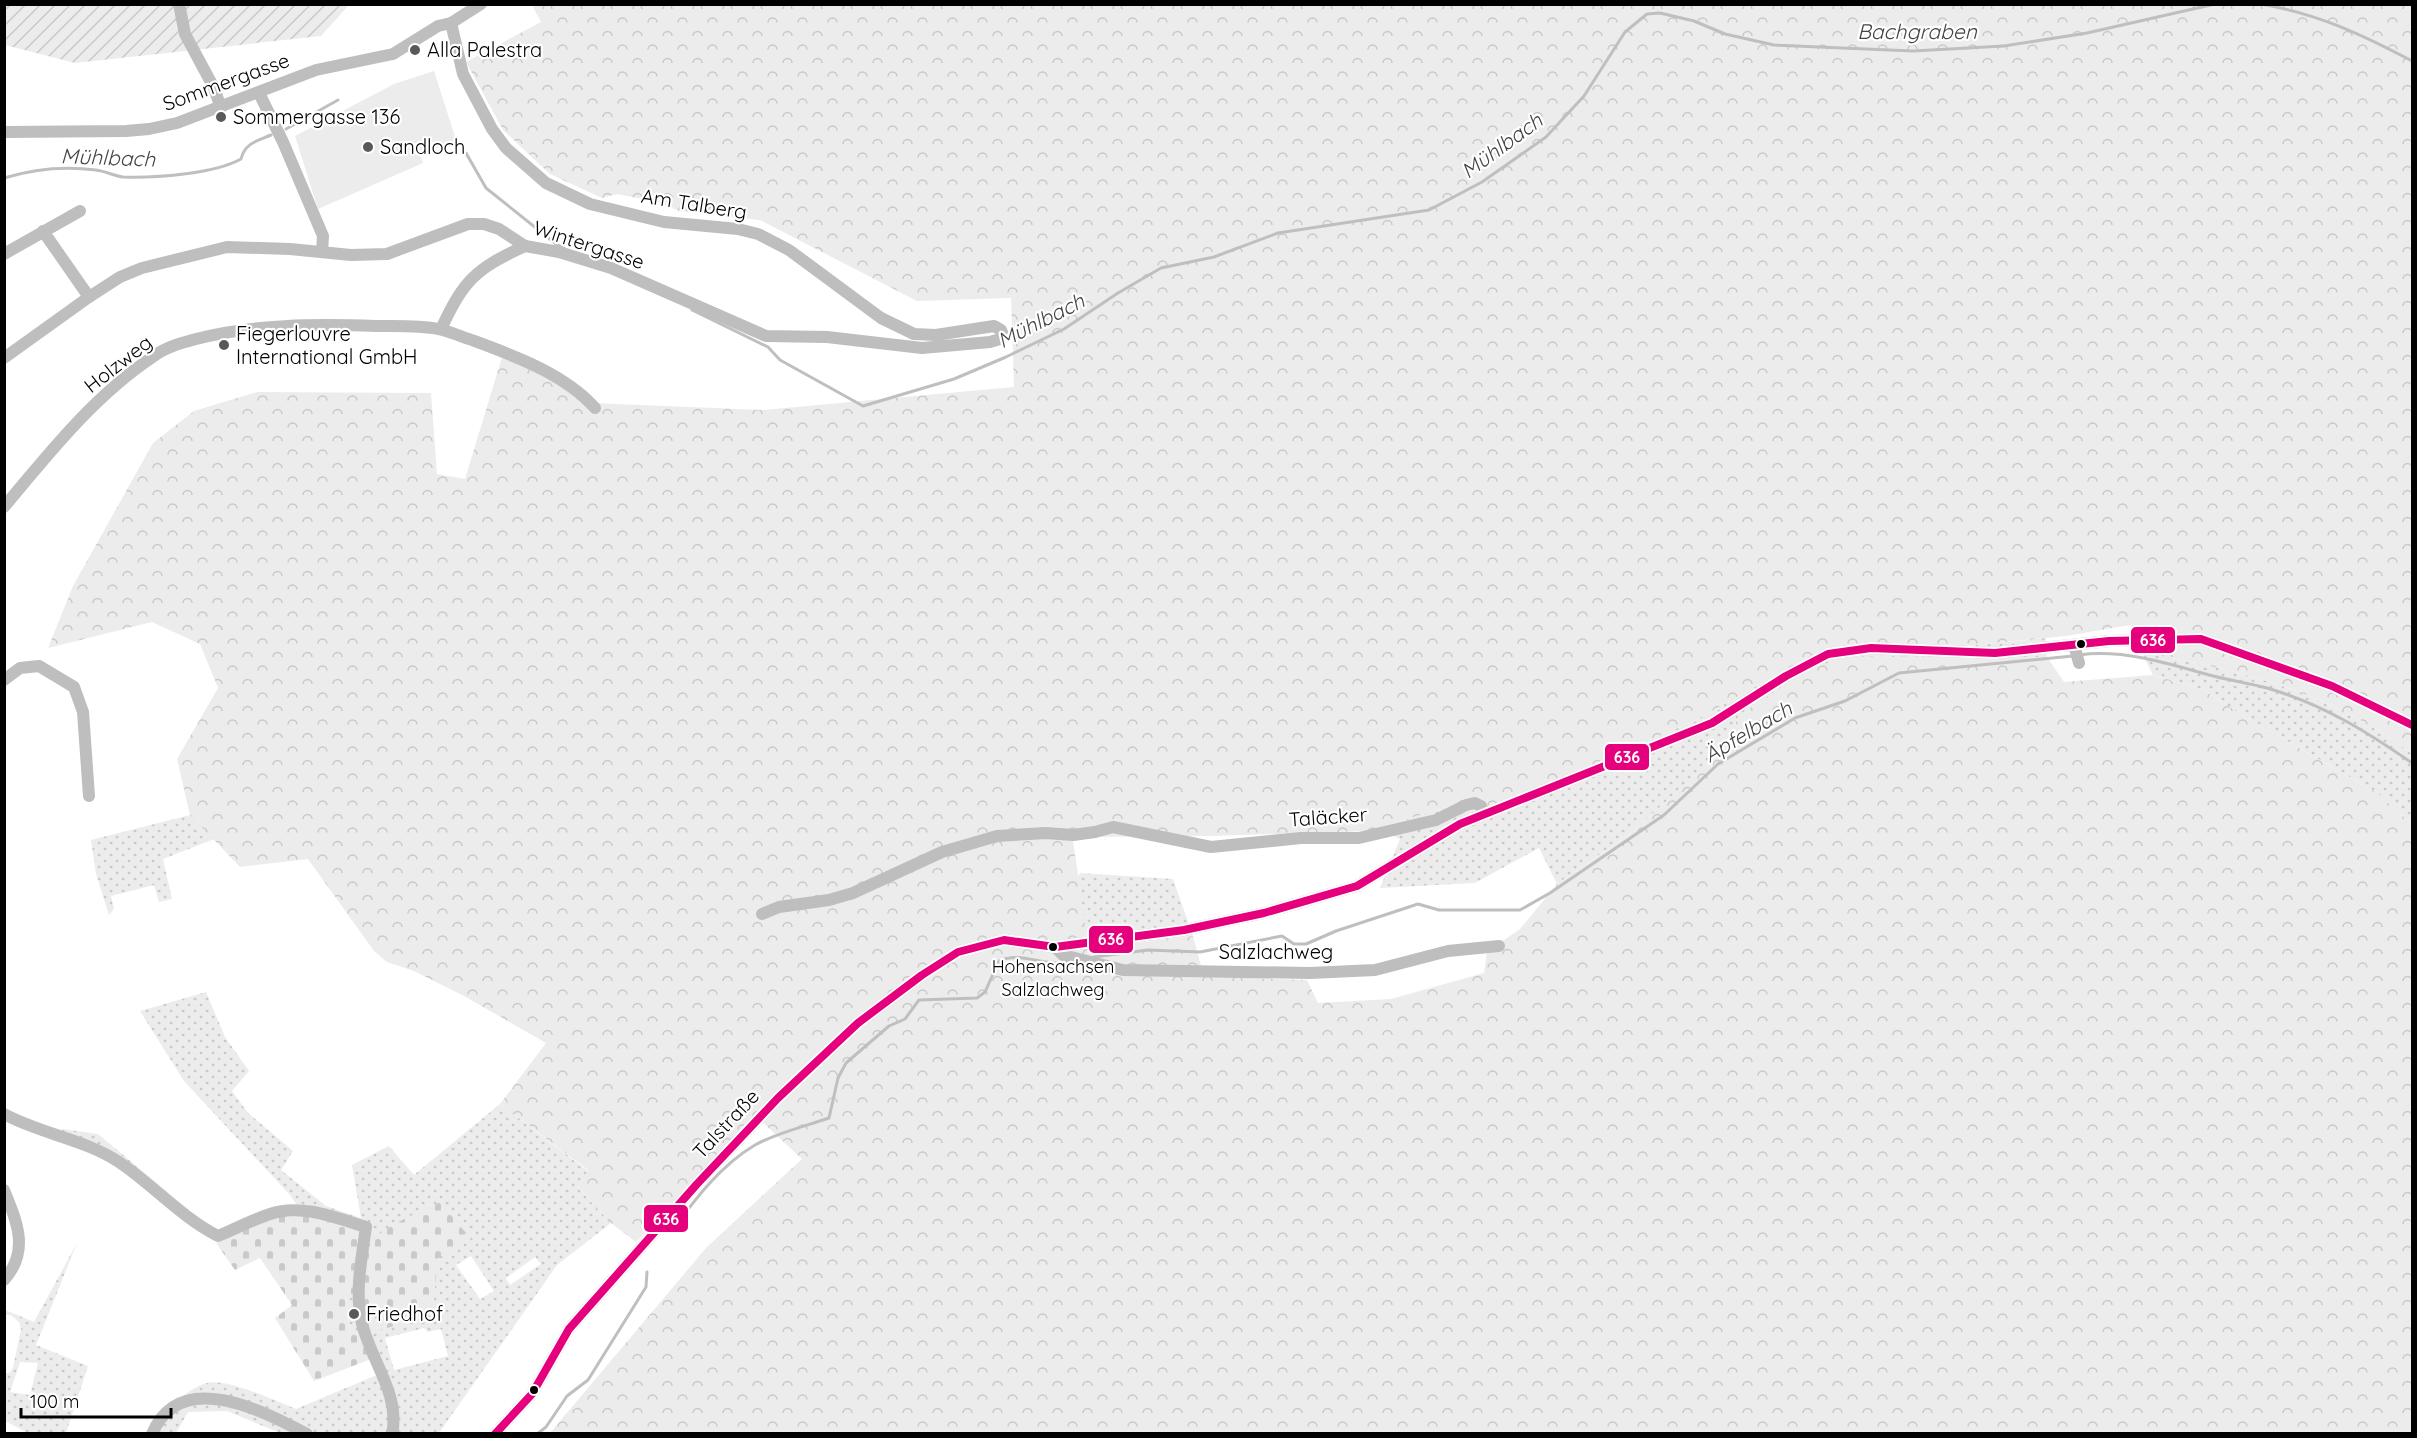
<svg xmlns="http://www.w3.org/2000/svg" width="2417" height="1438" viewBox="0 0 2417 1438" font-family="Quicksand,sans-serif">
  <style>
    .grass { fill: url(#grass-dots); fill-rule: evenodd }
    .forest { fill: url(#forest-crowns) }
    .cemetery { fill: url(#cemetery-stones) }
    .garden { fill: url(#garden-furrows) }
    .pitch { fill: #ececec }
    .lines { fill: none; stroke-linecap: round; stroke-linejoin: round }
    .stream { stroke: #bfbfbf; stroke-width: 3 }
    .minor { stroke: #bebebe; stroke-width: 12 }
    .bus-1-casing { stroke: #fff; stroke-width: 12 }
    .bus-1 { stroke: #e5007d; stroke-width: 8 }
    .poi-dot { fill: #595959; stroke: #fff; stroke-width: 2 }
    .bus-dot { fill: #000; stroke: #fff; stroke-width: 2 }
    .labels { text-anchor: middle; stroke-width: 4.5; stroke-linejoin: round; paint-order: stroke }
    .bus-label { font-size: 18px; fill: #000; stroke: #fff }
    .poi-label { font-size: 20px; fill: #000; stroke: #fff; text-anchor: start }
    .street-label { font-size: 20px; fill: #000; stroke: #fff }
    .water-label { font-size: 21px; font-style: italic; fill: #444; stroke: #fff }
    .line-badge { stroke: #fff; stroke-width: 2 }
    .badge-label { font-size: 16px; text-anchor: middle; font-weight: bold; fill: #fff }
  </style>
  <defs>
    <pattern id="grass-dots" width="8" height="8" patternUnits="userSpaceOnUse" patternTransform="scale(1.5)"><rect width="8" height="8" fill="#ececec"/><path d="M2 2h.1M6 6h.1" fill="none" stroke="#c9c9c9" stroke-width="1.8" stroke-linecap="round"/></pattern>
    <pattern id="forest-crowns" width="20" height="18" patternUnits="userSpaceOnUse" patternTransform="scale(1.5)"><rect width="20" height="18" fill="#ececec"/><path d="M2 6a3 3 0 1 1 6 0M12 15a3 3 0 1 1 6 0" fill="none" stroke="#c9c9c9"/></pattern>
    <pattern id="cemetery-stones" width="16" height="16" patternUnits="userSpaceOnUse" patternTransform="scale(1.5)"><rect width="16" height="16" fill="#ececec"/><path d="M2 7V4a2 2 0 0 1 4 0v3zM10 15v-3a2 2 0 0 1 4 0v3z" fill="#c9c9c9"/></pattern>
    <pattern id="garden-furrows" width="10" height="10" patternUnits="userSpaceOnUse" patternTransform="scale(1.5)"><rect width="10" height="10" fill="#ececec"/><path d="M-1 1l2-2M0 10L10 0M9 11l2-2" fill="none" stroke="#c9c9c9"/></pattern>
  </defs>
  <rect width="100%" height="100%" fill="#fff"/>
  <g class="grass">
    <polygon points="2046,638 2047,657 1991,659 1739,715 1725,750 1628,835 1557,884 1539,848 1475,883 1380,888 1400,839 1379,829 1385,826 1479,797 1490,808 1694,721 1810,656 1873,643 1943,648"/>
    <path d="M2142,653C2236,668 2337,694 2412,754V824L2377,793L2237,712L2204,690L2153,675Z"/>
    <polygon points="190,815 214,839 163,859 172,899 159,902 154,885 111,896 114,909 109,915 96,874 91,840"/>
    <polygon points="1080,873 1173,879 1193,936 1088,949 1078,877"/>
    <path d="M206,992L225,1037L249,1071L232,1091L248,1113L293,1151L281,1170L326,1206L361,1218L352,1165L389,1146L414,1175L500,1104L588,1171L578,1188L611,1223L557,1265L439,1433H280L227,1411L188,1412L176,1433H147C161,1418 185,1388 207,1383C227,1378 276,1401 296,1409L377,1375L361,1334L350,1332L346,1295L304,1216L290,1195L184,1081L140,1011ZM471,1256L494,1291L480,1299L456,1265ZM535,1257L541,1264L510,1285L506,1278ZM424,1328L428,1332L441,1329L448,1356L394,1370L385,1338Z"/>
    <polygon points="62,1129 98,1134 189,1210 187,1212 63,1133"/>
    <path d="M77,1243L36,1345L88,1366L66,1433H28L5,1421V1373H9L13,1368L21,1329L19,1322L11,1315H5V1310L34,1322ZM20,1362L38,1363L30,1395L10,1392Z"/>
  </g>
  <path class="forest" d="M532,5H2412V754C2337,694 2236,668 2142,653L2130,625L2066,636L1943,648L1873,643L1810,656L1694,721L1490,808L1479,797L1369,831L1213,836L1098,837L1073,841L1089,949L1193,936L1203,973L1250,978L1307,980L1318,1003L1391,999L1484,973L1487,952L1520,929L1557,884L1628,835L1725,750L1739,715L1795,678L1842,656L2047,657L2064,682L2153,675L2204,690L2237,712L2377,793L2412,824V1433H550L706,1248L802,1159L757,1117L636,1242L611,1223L578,1188L588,1170L500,1104L546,1043L464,996L414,971L387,962L374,951L308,859L240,867L190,815L177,759L218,688L200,644L152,622L48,648L73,586L153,443L194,411L257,392L431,393L437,474L465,479L503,354L591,403L763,410L1014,387L1011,298L917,301L760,220L679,211L662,203L617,194L602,198L550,174L503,130L466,62L541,22Z"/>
  <g class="cemetery">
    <path d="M440,1202L471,1239L437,1259L433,1315L366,1334C364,1310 357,1251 378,1235C396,1221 420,1212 440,1202Z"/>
    <polygon points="304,1216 338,1222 360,1233 355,1293 346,1296 350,1332 361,1333 371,1359 314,1381 275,1318 292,1305 260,1258 235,1270 216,1243 271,1217"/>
  </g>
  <polygon class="garden" points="4,5 349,5 321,36 75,63 5,45"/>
  <polygon class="pitch" points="434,71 456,140 420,155 423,163 318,209 295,136 394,84"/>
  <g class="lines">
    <g class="stream">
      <path d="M2261,4C2318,14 2361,34 2412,61"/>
      <polyline points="286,129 338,100"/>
      <polyline points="466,153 486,188 556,244 564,248"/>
      <path d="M4,178C33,169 66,166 96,170C105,171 114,176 123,177C155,178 214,174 241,159C245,143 257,141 271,135"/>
      <polyline points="692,310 768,347 780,360 863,406 954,379 1006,357 1064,329 1118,293 1161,268 1214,257 1278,233 1429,210 1482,182 1546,137 1584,96 1625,32 1647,14 1660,13 1694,21 1725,34 1774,45 1913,51 2004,46 2087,33 2215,4"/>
      <path d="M2079,655C2122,649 2168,663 2209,675C2228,680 2248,683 2267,688C2322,704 2366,731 2412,763"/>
      <polyline points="1094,957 1148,950 1200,952 1282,936 1294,944 1306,944 1336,931 1418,904 1439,910 1520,910 1550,893 1664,815 1718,764 1795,718 1845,701 1899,673 2073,656"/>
      <path d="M672,1231C695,1199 721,1165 755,1145C776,1133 806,1126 829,1118L838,1078L846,1063L889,1026L905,1019L919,1000L977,998L985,992L999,961C1022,950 1046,969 1070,961"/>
      <polyline points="537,1434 546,1427 567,1396 588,1380 646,1287 647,1272"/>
    </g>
    <g class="minor">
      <polyline points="179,4 185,34 214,88 221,108"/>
      <polyline points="259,93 283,142 323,236 322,252"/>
      <polyline points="4,132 126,131 149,129 177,123 316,70 393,54 438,26 451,23 481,4"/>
      <polyline points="43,231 89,297"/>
      <polyline points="4,254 80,211"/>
      <path d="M441,329C464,280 475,269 525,246"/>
      <polyline points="4,358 89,297 120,277 142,268 227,247 290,249 351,255 387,254 468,224 484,224 499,229 525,246 559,252 611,268 766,336 827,337 922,348 990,342 1000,339 1003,335 1001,330 994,326 936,335 914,334 881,318 789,250 758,234 738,229 664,222 590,204 546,183 506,148 492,129 463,74 451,23"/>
      <path d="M4,507C49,453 95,395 154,356C166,347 181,343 196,339C254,324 315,324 376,326C397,326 418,325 439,329C449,331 459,336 469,339C512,355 564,373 595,408"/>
      <polyline points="2074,645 2079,663"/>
      <polyline points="4,680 20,668 39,666 74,687 83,712 89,796"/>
      <polyline points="762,914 779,907 829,900 853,893 942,852 997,836 1046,833 1073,835 1095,832 1113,827 1211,847 1301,838 1359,838 1436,820 1466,805 1475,803 1481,806 1484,814"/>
      <polyline points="1055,947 1063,955 1123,970 1310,973 1375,970 1448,951 1499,946"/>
      <path d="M4,1114C41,1134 84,1139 119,1162C153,1185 181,1217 218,1236C235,1229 252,1220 270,1214C301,1203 337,1218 366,1227C362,1256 355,1290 361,1319C368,1357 401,1393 392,1434"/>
      <path d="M4,1190C17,1222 30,1251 4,1280"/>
      <path d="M152,1434C180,1367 263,1411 307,1434"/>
      <polyline points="495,1434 532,1394 569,1329 697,1184 778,1098 858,1023 922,975 958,952 1004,940 1055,947 1184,930 1264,913 1357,886 1460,824 1712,723 1786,676 1828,654 1871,648 1995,653 2109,641 2201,639 2332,686 2412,725"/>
    </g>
    <defs>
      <polyline id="bus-1" points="495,1434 532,1394 569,1329 697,1184 778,1098 858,1023 922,975 958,952 1004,940 1055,947 1184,930 1264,913 1357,886 1460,824 1712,723 1786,676 1828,654 1871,648 1995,653 2109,641 2201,639 2332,686 2412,725"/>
    </defs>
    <use href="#bus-1" class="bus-1-casing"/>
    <use href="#bus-1" class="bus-1"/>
  </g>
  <g class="poi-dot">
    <circle cx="415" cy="50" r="6"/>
    <circle cx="221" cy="117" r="6"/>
    <circle cx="368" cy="147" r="6"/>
    <circle cx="224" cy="345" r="6"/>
    <circle cx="354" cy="1314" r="6"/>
  </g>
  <g class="bus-dot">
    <circle cx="2081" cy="644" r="5"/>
    <circle cx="1053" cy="947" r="5"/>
    <circle cx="534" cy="1390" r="5"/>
  </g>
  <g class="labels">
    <g class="bus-label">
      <text x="1053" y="973">Hohensachsen<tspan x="1053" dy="23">Salzlachweg</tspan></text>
    </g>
    <g class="poi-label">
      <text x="427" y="57">Alla Palestra</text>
      <text x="233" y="124">Sommergasse 136</text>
      <text x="380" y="154">Sandloch</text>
      <text x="236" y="341">Fiegerlouvre<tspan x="236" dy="23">International GmbH</tspan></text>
      <text x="366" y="1321">Friedhof</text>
    </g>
    <g class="street-label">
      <text transform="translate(226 82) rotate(-20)" y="7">Sommergasse</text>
      <text transform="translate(694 204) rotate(9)" y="7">Am Talberg</text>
      <text transform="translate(589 245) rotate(18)" y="7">Wintergasse</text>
      <text transform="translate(118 364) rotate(-38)" y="7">Holzweg</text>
      <text transform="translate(1328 817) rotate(-4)" y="7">Taläcker</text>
      <text x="1276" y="959">Salzlachweg</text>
      <text transform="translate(726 1124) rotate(-47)" y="7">Talstraße</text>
    </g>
    <g class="water-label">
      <text x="1917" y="39">Bachgraben</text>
      <text transform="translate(1502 146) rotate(-36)" y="7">Mühlbach</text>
      <text transform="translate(108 158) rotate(2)" y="7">Mühlbach</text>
      <text transform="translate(1041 321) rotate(-27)" y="7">Mühlbach</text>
      <text transform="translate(1748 732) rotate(-31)" y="7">Äpfelbach</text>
    </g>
  </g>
  <g class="line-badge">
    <rect x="2130" y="626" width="46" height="28" rx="6" fill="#e5007d"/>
    <rect x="1604" y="743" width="46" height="28" rx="6" fill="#e5007d"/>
    <rect x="1088" y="925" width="46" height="29" rx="6" fill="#e5007d"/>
    <rect x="643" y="1204" width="46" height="29" rx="6" fill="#e5007d"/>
  </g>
  <g class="badge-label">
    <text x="2153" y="646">636</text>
    <text x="1627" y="763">636</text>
    <text x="1111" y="945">636</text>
    <text x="666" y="1225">636</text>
  </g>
  <rect width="2417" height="1438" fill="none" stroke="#000000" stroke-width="12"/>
  <path d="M21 1408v9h150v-9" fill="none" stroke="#000000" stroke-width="3"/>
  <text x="30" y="1408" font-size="18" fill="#000000" stroke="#ffffff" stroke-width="4.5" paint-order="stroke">100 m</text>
</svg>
